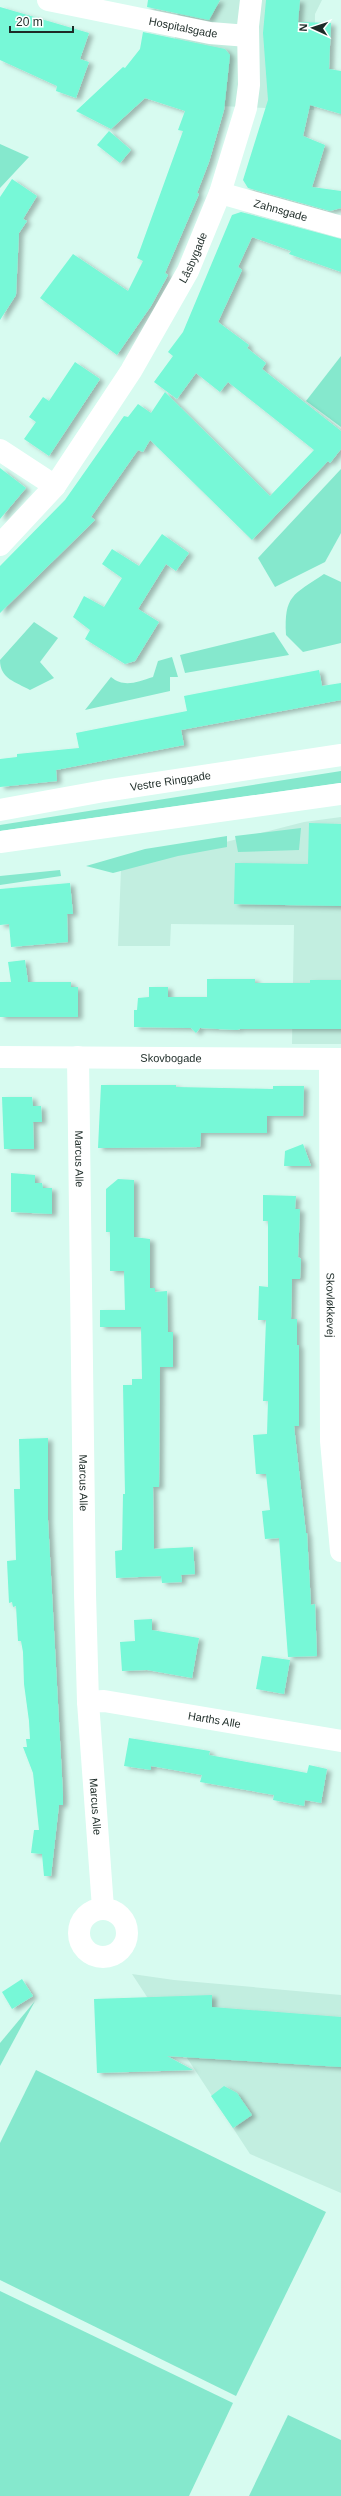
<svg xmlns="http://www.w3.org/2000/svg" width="341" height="2496" viewBox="0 0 341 2496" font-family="Helvetica,sans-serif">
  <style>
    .built { fill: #c2eee0 }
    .green { fill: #85e8cd }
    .building { fill: #77f8d7; filter: url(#shadow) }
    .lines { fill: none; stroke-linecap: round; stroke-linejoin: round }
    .minor { stroke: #fff; stroke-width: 22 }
    .secondary { stroke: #fff; stroke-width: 22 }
    .labels { text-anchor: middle; stroke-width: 4; stroke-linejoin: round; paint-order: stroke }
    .street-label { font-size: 11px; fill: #1d2b27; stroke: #fff }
  </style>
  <defs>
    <filter id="shadow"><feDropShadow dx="4.5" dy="2.5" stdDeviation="2" flood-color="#0004"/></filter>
  </defs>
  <rect width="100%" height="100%" fill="#d7fbf0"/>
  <g class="built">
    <polygon points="179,0 322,0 315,14 314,110 168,104"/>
    <polygon points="341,817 341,1044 292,1044 294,925 171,924 170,946 118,946 121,869 304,822"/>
    <polygon points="132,1974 174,1980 341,1995 341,2193 250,2154"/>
  </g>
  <g class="green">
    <polygon points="0,144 29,157 0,188"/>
    <polygon points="341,356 341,427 306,401"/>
    <polygon points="341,469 341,533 325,562 275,587 258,558"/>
    <path d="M324,574L341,582V643L303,652L286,635C284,595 293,595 324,574Z"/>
    <path d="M34,622L58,638L40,662L54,678L30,690C16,682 0,679 0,660Z"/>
    <polygon points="274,632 289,655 185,673 180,655"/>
    <path d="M172,657L178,677H170V691L85,710L111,677C124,688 137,682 153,677L158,661Z"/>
    <polygon points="341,771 341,783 0,831 0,825"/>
    <polygon points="301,828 299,850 238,852 235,836"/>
    <polygon points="227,836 227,847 178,856 113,873 86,866 145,849"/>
    <polygon points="60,870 61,876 0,885 0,876"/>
    <polygon points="35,2001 0,2066 0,2043"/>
    <polygon points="36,2070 326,2212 236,2396 0,2280 0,2143"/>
    <polygon points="0,2291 233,2403 189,2496 0,2496"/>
    <polygon points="288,2415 341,2440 341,2496 249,2496"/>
  </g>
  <g class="building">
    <polygon points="148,0 220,0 209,20 147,7"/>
    <polygon points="266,0 300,0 298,22 331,23 329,69 341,71 341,114 310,105 303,136 325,145 312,187 341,191 341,208 330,211 248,188 243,180 268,100 263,33"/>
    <polygon points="0,7 89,33 80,59 89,62 76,98 56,91 57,86 0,60"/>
    <polygon points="143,32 225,49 230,55 224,110 209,162 197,193 199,194 165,273 168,275 151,306 117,355 40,298 73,254 128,291 143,261 137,258 183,131 178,130 185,111 145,98 111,129 76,111 123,67 125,68 140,49"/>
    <polygon points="109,131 131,150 120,163 97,145"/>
    <polygon points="12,179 37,196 23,219 27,221 19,233 16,295 0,320 0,197"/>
    <polygon points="241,212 341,239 341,272 289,254 291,251 252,237 238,267 242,270 218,322 249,345 247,348 266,363 262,369 341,431 341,449 330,463 328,461 252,540 150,440 143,452 138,450 91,517 95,520 0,613 0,566 65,500 124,416 128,417 138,404 151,413 165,392 270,496 314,450 228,382 220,392 196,373 177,399 154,382 173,356 168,352 183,332 232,215"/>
    <polygon points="75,362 100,379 49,456 24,439 36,422 29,417 43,397 49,401"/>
    <polygon points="0,468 26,488 0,519"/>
    <polygon points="162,534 189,553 176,571 166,564 138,609 159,622 135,661 125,664 85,639 90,630 73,617 84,596 104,607 122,578 102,564 112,549 139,566"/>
    <polygon points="319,670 322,686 341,683 341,700 181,730 184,745 56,770 57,781 0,787 0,759 17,757 17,754 79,748 76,733 187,711 184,696"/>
    <polygon points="309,823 341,824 341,906 234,904 235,863 308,864"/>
    <polygon points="70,883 73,914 67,914 68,942 11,947 9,924 0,925 0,889"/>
    <polygon points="25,960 28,982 71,982 71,987 78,987 78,1017 0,1017 0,982 11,982 8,962"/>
    <polygon points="207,979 255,979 255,983 310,983 310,980 341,980 341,1029 240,1029 237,1030 200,1028 196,1033 191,1028 134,1027 134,1010 137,1010 138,998 149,997 149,987 168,987 168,997 207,997"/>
    <polygon points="101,1085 176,1085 176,1087 273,1089 273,1086 304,1086 303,1116 267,1116 267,1133 201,1133 200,1147 98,1148"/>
    <polygon points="2,1097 32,1097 33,1106 41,1106 42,1122 33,1122 34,1149 4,1149"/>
    <polygon points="303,1144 311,1166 284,1166 285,1151"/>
    <polygon points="11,1173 35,1175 35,1183 42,1183 43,1188 52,1188 52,1214 11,1212"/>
    <polygon points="118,1179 134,1180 134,1237 150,1239 150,1288 155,1288 155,1292 167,1291 168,1332 173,1332 173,1367 160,1367 159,1487 153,1487 154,1549 193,1547 195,1574 181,1575 182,1582 162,1583 161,1576 116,1578 115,1551 122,1550 123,1494 125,1494 123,1385 132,1385 132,1379 142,1379 141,1327 100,1327 100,1310 125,1310 124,1271 110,1271 110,1232 106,1232 106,1189"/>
    <polygon points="263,1195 296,1196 295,1209 300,1209 298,1257 301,1259 300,1279 292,1279 291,1319 297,1319 297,1345 299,1345 299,1426 294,1426 306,1533 307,1533 311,1605 315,1604 317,1656 288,1657 279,1538 265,1539 262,1511 270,1510 266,1474 256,1474 253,1435 267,1434 268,1401 263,1401 266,1320 258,1320 259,1286 268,1287 268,1221 263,1221"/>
    <polygon points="48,1438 48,1520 63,1795 63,1805 59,1805 51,1876 44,1876 42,1854 31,1853 34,1830 39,1830 33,1773 23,1747 27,1747 26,1739 30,1739 29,1721 24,1684 23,1652 21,1641 18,1641 16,1606 13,1607 12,1602 9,1603 7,1561 16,1560 14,1489 20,1489 19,1439"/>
    <polygon points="152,1619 152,1630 199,1638 192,1678 147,1670 122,1671 120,1642 135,1641 134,1620"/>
    <polygon points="262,1656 290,1660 284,1694 256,1689"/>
    <polygon points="129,1738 210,1751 209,1755 307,1773 309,1765 327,1769 321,1803 305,1800 304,1806 273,1800 274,1795 200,1782 202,1775 151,1766 151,1770 124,1766"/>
    <polygon points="22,1979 33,1996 12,2009 2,1992"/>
    <polygon points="212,1995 212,2007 341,2017 341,2067 167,2056 193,2070 97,2073 94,1999"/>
    <polygon points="224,2086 237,2093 252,2115 233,2128 211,2096"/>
  </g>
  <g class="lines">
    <g class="minor">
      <path id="s1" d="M48,0L210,33L248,36"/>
      <path id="s2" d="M220,193L341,227"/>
      <polyline points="0,450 55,486"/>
      <path id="s3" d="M0,545L55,486L131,371L188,271L220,193L246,108L249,85L248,26L251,0"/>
      <path id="s4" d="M0,1057L341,1059"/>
      <path id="s5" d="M78,1057L85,1594L88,1702L103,1908"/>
      <path id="s6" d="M330,1059L331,1441L341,1551"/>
      <path id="s7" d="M88,1702L104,1701L341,1741"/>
      <circle cx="103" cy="1933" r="24"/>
    </g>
    <g class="secondary">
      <path id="s8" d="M0,810L104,791L341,755"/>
      <polyline points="0,842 341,794"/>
    </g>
  </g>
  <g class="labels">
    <g class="street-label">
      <text dy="4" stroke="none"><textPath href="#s1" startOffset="138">Hospitalsgade</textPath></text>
      <text dy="4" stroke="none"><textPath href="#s2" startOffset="63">Zahnsgade</textPath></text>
      <text dy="4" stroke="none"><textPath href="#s3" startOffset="348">Låsbygade</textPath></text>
      <text dy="4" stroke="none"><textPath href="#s8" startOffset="173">Vestre Ringgade</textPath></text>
      <text dy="4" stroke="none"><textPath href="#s4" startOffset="171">Skovbogade</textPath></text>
      <text dy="4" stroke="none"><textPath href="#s5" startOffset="102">Marcus Alle</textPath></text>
      <text dy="4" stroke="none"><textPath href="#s6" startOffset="246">Skovløkkevej</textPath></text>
      <text dy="4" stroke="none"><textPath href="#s5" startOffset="426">Marcus Alle</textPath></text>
      <text dy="4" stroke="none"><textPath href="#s7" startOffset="128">Harths Alle</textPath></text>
      <text dy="4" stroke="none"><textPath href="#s5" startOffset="750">Marcus Alle</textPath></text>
    </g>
  </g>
  <g transform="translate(313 28) rotate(273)" stroke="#ffffff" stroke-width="3" paint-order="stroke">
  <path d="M0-3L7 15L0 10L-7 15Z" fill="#1d2b27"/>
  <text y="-6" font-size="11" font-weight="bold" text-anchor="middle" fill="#1d2b27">N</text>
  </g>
  <path d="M10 26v6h63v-6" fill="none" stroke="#1d2b27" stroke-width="2"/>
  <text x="16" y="26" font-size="12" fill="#1d2b27" stroke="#ffffff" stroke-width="3" paint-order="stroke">20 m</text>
</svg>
